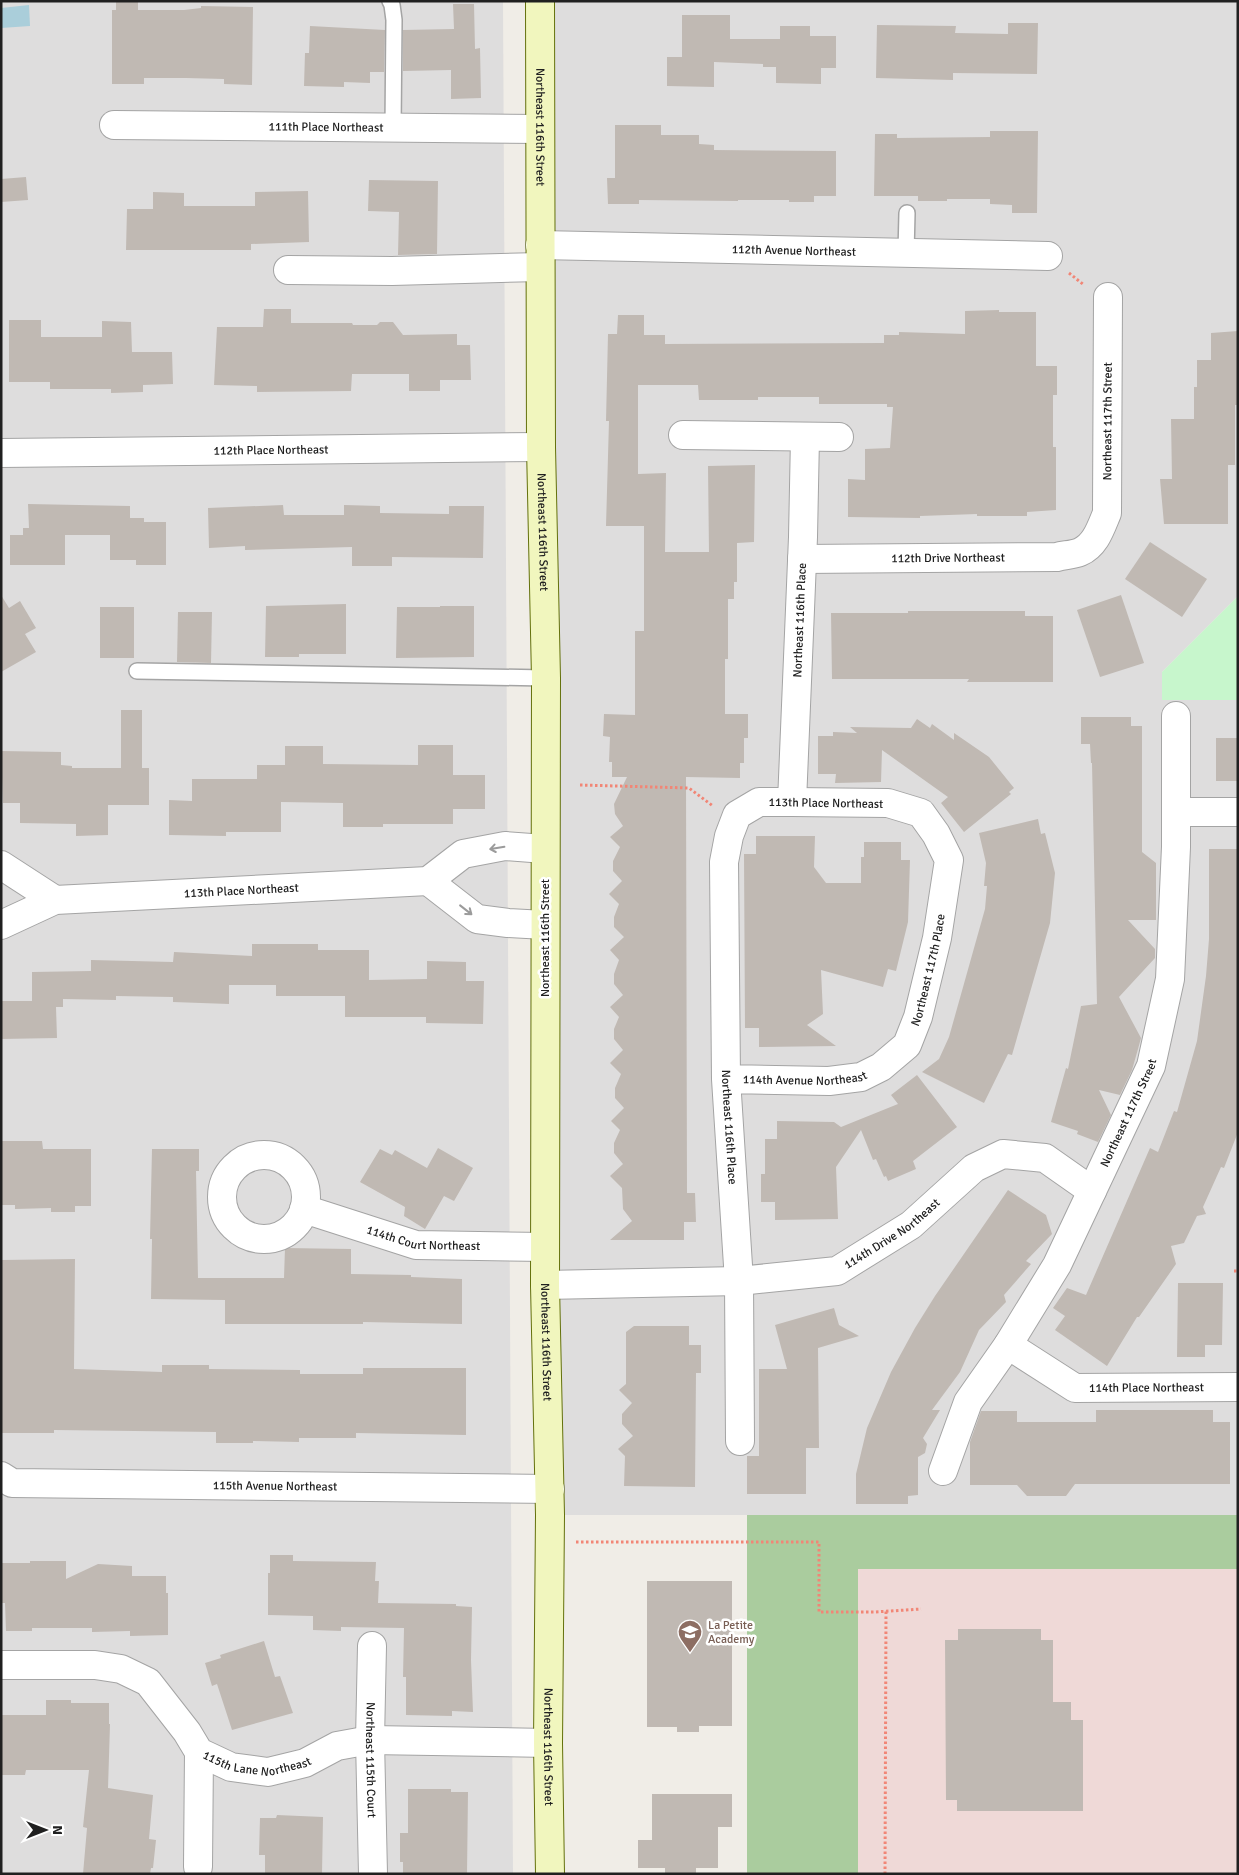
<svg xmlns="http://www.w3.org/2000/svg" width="1239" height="1875" viewBox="0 0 1239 1875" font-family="Signika,sans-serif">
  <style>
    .residential { fill: #dedddd }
    .commercial { fill: #efd9d7 }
    .forest { fill: #aacc9e }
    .park { fill: #c7f6cc }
    .water { fill: #aaceda }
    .building { fill: #c0b9b3 }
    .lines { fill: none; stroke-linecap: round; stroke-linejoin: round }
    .lane-casing { stroke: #a4a4a4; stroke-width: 18 }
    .street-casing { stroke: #a4a4a4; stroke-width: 30 }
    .secondary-casing { stroke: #64710c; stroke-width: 30 }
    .path { stroke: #f18676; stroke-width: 3; stroke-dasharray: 2.5 2.5; stroke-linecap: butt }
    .lane { stroke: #fff; stroke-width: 15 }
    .street { stroke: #fff; stroke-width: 28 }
    .secondary { stroke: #f1f6be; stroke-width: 28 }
    .oneway { stroke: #9b9b9b }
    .labels { text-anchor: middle; stroke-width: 5; stroke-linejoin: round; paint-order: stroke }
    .street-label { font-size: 12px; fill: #202020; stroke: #fff }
    .education-label { font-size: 12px; fill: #785e54; stroke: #fff; text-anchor: start }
  </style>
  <rect width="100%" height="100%" fill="#f0ede7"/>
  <g class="residential">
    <polygon points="1,1 503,1 513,1874 1,1874"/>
    <polygon points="540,1 1238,1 1238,596 1162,672 1162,699 1238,700 1238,1515 550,1515"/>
  </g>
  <rect class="commercial" x="858" y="1569" width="380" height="305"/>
  <polygon class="forest" points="747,1515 1238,1515 1238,1569 858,1569 858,1874 747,1874"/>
  <polygon class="park" points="1238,596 1238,700 1162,700 1162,672"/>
  <polygon class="water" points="29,5 30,26 1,28 1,8"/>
  <g class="building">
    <polygon points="116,1 138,1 138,10 184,10 201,8 201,6 253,7 252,85 224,84 224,79 186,78 144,78 144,84 112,84 112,10 116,10"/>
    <polygon points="453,4 474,4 475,49 480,48 481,98 451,99 451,70 403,71 403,30 454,29"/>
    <polygon points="682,15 730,15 730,39 780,39 780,26 810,26 810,36 836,36 836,68 821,68 821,84 776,83 776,67 763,67 763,64 714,62 714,87 667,86 667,57 682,57"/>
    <polygon points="1008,23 1038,23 1037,74 953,73 953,80 876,78 877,25 956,26 955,33 1008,34"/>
    <polygon points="310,26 385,30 384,72 370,72 370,83 344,82 344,87 304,86 305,53 309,53"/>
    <polygon points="615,125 661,125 661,135 699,135 699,144 714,145 714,150 836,151 836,196 814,196 814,202 789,202 789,200 738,200 738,201 639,200 639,204 608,204 607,178 615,178"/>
    <polygon points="990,131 1038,131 1037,213 1012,213 1012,205 990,204 990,199 947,199 947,201 918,201 918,196 874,196 875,134 897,134 897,138 990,137"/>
    <polygon points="26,177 28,200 1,202 1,179"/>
    <polygon points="369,180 438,181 437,254 398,255 399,212 368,211"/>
    <polygon points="308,191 309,242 251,244 251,250 126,250 127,209 153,209 153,192 184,193 184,206 255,206 255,192"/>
    <polygon points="264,309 291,309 291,323 352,323 353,325 377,325 380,322 393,322 403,335 457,334 457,345 470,345 471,380 440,380 440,391 409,391 409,374 352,374 351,391 257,392 257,386 214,385 217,327 263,327"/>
    <polygon points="999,310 999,312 1036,312 1036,366 1057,366 1057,395 1053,395 1053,447 1056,447 1056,510 1027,512 1027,516 977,516 977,514 920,516 920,518 848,517 848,479 865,480 865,449 890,448 893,407 887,407 887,404 819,404 819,397 758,397 758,400 699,400 698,385 638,385 638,474 666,473 665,552 709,552 708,466 755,465 754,542 737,543 737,582 734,582 734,599 728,599 728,659 725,659 725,714 748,714 748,738 744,738 744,763 740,763 740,778 686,777 687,1193 695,1193 696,1222 684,1222 684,1240 610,1240 632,1221 623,1209 622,1188 610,1176 623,1164 614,1153 614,1143 620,1130 611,1121 624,1108 615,1098 615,1088 621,1074 610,1063 623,1050 614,1039 614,1029 619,1017 610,1007 623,995 614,984 614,974 619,960 610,950 624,937 614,927 614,917 619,904 609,894 622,881 613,871 613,861 620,847 610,837 623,826 615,814 614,804 627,777 612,777 612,762 609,762 610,737 603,736 604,714 635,715 635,631 644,631 644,526 606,526 609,421 606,421 608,334 617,334 618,315 644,315 644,335 665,335 665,344 884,343 884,335 899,335 899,332 965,334 965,311"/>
    <polygon points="9,320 41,320 41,337 102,337 102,321 131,322 132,352 172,352 173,384 143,385 143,392 111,393 111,389 50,389 50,382 9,382"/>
    <polygon points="1238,331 1238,405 1235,405 1235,465 1228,465 1228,524 1164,524 1160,479 1172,479 1171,419 1194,419 1194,387 1197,387 1197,360 1211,360 1211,333"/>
    <polygon points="28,504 130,506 130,518 144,518 144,522 166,522 166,565 136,565 136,560 110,560 110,535 65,535 65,565 10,565 10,535 23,535 23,528 29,528"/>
    <polygon points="283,505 284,515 344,515 344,505 380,506 380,513 449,514 449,506 484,506 483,558 392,557 392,566 352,566 352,547 245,550 245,546 209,548 208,508"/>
    <polygon points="1150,542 1207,579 1182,617 1125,579"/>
    <polygon points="1,595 9,608 20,601 36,628 25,634 36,652 1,672"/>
    <polygon points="1121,595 1144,663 1100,677 1077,610"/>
    <polygon points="346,604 346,654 299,654 299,657 265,657 266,606"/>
    <polygon points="440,606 474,606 474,657 396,658 397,607 440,607"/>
    <rect x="100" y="607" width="34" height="51"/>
    <polygon points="908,611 1025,611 1025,616 1053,616 1053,682 967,682 969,679 832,679 831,613 908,613"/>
    <polygon points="178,612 212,612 211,663 177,662"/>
    <polygon points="121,710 142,710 142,768 149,768 149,805 108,805 108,835 76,836 76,824 20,823 20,803 3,803 1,751 61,752 61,765 72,766 72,768 121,768"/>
    <polygon points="1081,717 1131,717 1131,726 1142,726 1142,852 1156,863 1156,920 1128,920 1155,949 1155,958 1119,997 1141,1038 1138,1049 1132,1070 1120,1095 1099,1090 1111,1115 1098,1142 1077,1134 1078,1131 1051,1122 1066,1068 1068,1069 1081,1006 1097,1004 1092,763 1091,763 1090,744 1081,744"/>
    <polygon points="917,719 930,728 932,724 954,740 954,733 989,757 1014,788 1009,792 1011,794 964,832 941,803 948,797 882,750 881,782 835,783 836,774 818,774 818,736 833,736 833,732 857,733 850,727 911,728"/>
    <rect x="1216" y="738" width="22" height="43"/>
    <polygon points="418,745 453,745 453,775 485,775 485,809 453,809 453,824 383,824 383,827 343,827 343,803 281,802 281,832 226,832 226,836 169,835 169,800 192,801 192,779 257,779 257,765 285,765 285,746 323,746 323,764 418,765"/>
    <polygon points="1038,819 1041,834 1045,833 1055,873 1050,923 1012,1055 1008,1054 984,1103 922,1072 939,1059 949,1037 985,909 987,886 984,886 986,863 979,833"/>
    <polygon points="756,836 815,836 814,867 826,883 861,883 861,857 864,857 864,842 901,842 901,860 910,860 908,922 896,971 888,969 883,987 821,970 823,1014 807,1025 836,1046 759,1047 759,1028 745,1028 744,854 756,854"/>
    <polygon points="1209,849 1238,849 1238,1132 1224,1168 1221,1167 1203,1207 1206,1214 1197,1216 1184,1243 1171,1246 1176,1264 1139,1317 1137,1317 1107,1366 1055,1330 1065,1316 1053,1308 1067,1288 1086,1295 1150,1148 1158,1152 1174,1111 1177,1112 1197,1041 1206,976 1209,939"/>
    <polygon points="252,944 318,944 318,950 369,950 369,980 427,979 427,961 466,962 466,981 484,981 483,1024 426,1023 426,1017 345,1017 345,996 276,996 276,985 229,985 229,1004 173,1002 173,997 116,996 116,1000 63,999 63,1007 56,1007 57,1038 1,1039 1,1001 32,1001 32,972 91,971 91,960 173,962 174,952 252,956"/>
    <polygon points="917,1075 957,1127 913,1161 916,1169 888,1181 886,1176 884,1177 876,1159 873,1160 861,1130 836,1167 838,1219 775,1220 775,1202 761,1202 761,1174 765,1174 765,1139 777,1139 777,1121 834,1122 841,1127 898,1104 891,1095"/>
    <polygon points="1,1141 42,1141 43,1149 91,1149 91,1206 75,1206 75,1212 51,1212 51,1208 15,1209 15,1205 1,1205"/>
    <polygon points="438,1148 473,1168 454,1201 444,1196 425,1229 404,1216 405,1207 360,1182 380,1149 392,1155 395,1150 427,1168"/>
    <polygon points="152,1149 199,1149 199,1171 196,1171 198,1278 284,1278 285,1248 351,1249 351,1274 411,1275 411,1277 462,1279 462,1324 363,1322 363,1324 225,1324 225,1300 151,1299 152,1239 150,1239"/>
    <polygon points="1008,1190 1046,1215 1052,1234 1026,1261 1031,1264 1004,1295 1006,1302 979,1330 960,1372 932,1410 940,1410 923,1438 927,1444 925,1453 918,1457 918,1495 908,1496 908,1504 856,1504 856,1474 867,1428 891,1372 915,1328 935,1296"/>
    <polygon points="75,1259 74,1369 162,1372 162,1365 209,1365 209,1369 300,1370 300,1374 363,1374 363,1368 466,1368 466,1435 356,1433 356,1438 299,1438 299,1442 253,1441 253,1443 216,1443 216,1432 54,1430 54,1433 2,1433 2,1260"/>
    <polygon points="1178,1283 1223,1283 1222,1345 1205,1345 1205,1357 1177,1357"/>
    <polygon points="834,1308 839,1325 859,1336 818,1348 819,1448 806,1448 806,1494 747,1494 747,1456 759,1456 759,1369 787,1369 775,1325"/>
    <polygon points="634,1326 689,1326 689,1345 701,1345 701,1373 696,1373 695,1487 624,1486 625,1456 618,1449 633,1436 622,1424 622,1414 632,1403 619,1390 626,1384 626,1332"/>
    <polygon points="1096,1410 1213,1410 1213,1422 1230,1422 1230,1484 1075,1484 1066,1496 1027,1496 1017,1485 970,1485 970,1442 981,1411 1017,1411 1017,1422 1096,1422"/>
    <polygon points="270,1555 293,1555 293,1561 376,1562 375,1581 379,1581 378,1603 456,1604 456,1606 472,1607 471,1660 473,1712 452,1711 452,1716 406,1715 406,1677 403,1677 404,1628 341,1627 341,1631 313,1630 313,1616 268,1615 268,1573 270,1573"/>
    <polygon points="30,1561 66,1561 66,1579 98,1564 132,1566 132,1576 166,1576 166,1593 168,1593 168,1635 130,1636 130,1631 92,1632 92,1628 32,1628 32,1631 6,1631 5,1603 1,1603 1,1563 30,1563"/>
    <polygon points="647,1581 732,1581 732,1726 699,1726 699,1732 677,1732 677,1727 647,1727"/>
    <polygon points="958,1629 1041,1629 1041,1640 1053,1640 1053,1702 1071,1702 1071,1720 1083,1720 1083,1811 957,1811 957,1800 946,1800 945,1640 958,1640"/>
    <polygon points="264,1641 275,1677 280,1676 293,1713 232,1730 217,1684 212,1686 205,1663 221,1658 220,1655"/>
    <polygon points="46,1700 71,1700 71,1703 109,1703 109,1724 110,1724 108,1788 153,1795 149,1839 156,1840 153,1868 151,1868 150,1874 83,1874 87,1828 83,1827 89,1770 26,1770 25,1775 2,1775 1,1715 46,1715"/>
    <polygon points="408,1789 451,1789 451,1792 468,1792 467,1874 403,1874 403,1862 400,1862 400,1833 408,1833"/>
    <polygon points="652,1794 732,1794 732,1827 718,1827 718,1868 696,1868 696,1874 665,1874 665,1868 638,1868 638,1840 652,1840"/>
    <polygon points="277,1815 323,1817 322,1874 265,1874 265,1855 259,1855 260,1818 276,1818"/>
  </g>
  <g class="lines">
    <defs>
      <g id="lane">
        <polyline points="390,1 392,5 394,20 393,128"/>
        <polyline points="906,253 907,213"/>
        <polyline points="137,671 546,678"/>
      </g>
      <g id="street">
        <path id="s1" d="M114,125L540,129"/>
        <path id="s2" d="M540,245L1048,256"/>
        <polyline points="288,270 392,271 540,267"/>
        <polyline points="683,435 839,437"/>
        <path id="s3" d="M1,453L541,447"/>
        <path id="s4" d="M802,559L1057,557C1064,555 1073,555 1080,552C1096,545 1101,527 1107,513L1108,297"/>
        <path id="s5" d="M792,802L803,537L805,437"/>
        <polyline points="1176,812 1238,812"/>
        <polyline points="1,865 55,900"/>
        <polyline points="428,881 477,919 508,923 545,925"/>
        <path id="s6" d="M1,925L55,900L428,881L463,854L505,846L545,849"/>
        <path id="s7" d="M726,1079L829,1081L861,1077L881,1067L907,1045L918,1017L937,938L949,860L936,834L921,813L888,803L792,802H759L737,815L729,836L724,862L726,1079L739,1281L740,1441"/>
        <circle cx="264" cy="1197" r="42"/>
        <path id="s8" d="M304,1209L416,1245L545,1247"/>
        <path id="s9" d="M545,1285L739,1281L837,1271L911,1225L974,1168L1003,1154L1045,1158L1092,1191"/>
        <path id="s10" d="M1008,1345L1075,1388L1238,1387"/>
        <path id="s11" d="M943,1471L968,1402L1008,1345L1057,1265L1151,1066L1170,979L1176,847V716"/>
        <path id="s12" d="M1,1476L12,1483L550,1489"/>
        <path id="s13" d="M372,1646L370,1740L373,1874"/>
        <path id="s14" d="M1,1665H95L121,1669L148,1682L187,1732L199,1752L231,1767L268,1772L305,1763L337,1746L370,1740L548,1743"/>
        <polyline points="198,1867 199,1752"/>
      </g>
      <g id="secondary">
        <path id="s15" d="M540,1L541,447L546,678L545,1285L550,1515L548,1743L550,1874"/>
      </g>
    </defs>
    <use href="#lane" class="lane-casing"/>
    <use href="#street" class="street-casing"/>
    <use href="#secondary" class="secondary-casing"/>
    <g class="path">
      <polyline points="1069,273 1084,285"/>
      <polyline points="580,785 689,788 713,806"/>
      <polyline points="1234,1271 1238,1271"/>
      <polyline points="576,1542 819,1542 819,1612 875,1612 921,1609"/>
      <polyline points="885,1874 886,1611"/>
    </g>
    <use href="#lane" class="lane"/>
    <use href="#street" class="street"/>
    <use href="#secondary" class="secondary"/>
  </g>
  <defs><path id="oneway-shaft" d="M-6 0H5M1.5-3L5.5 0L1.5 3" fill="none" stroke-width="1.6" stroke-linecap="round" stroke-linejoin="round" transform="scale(1.25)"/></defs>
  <g class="oneway">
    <use href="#oneway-shaft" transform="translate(497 848) rotate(171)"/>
    <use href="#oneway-shaft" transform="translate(466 910) rotate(38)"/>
  </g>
  <defs>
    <symbol id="school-pin" viewBox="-11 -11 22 30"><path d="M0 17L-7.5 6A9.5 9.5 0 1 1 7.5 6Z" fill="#8d6e63" stroke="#fff"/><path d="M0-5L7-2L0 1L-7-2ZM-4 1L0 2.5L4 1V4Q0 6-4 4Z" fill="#fff"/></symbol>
  </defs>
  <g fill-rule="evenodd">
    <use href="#school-pin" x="676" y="1618" width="28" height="38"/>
  </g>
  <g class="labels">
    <g class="street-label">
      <text dy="4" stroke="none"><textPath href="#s1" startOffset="212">111th Place Northeast</textPath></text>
      <text dy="4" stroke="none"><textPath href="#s15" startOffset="126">Northeast 116th Street</textPath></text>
      <text dy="4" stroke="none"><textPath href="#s2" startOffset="254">112th Avenue Northeast</textPath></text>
      <text dy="4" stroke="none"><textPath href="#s4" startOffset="419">Northeast 117th Street</textPath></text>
      <text dy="4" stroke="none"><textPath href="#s3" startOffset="270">112th Place Northeast</textPath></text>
      <text dy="4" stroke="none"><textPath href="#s15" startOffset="531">Northeast 116th Street</textPath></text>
      <text dy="4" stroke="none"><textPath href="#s4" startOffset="146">112th Drive Northeast</textPath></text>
      <text dy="4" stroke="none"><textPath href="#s5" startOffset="182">Northeast 116th Place</textPath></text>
      <text transform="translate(826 803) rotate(1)" y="4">113th Place Northeast</text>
      <text dy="4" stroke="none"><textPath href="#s6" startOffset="246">113th Place Northeast</textPath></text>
      <text transform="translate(545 938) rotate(-90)" y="4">Northeast 116th Street</text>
      <text dy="4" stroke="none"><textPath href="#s7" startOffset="270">Northeast 117th Place</textPath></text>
      <text dy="4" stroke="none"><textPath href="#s7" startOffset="79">114th Avenue Northeast</textPath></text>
      <text dy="4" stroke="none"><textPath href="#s11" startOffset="405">Northeast 117th Street</textPath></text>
      <text dy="4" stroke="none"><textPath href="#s7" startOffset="940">Northeast 116th Place</textPath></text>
      <text dy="4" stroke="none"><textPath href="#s9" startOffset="359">114th Drive Northeast</textPath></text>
      <text dy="4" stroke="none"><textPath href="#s8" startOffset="124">114th Court Northeast</textPath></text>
      <text dy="4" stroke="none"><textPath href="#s15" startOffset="1341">Northeast 116th Street</textPath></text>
      <text dy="4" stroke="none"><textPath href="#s10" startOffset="151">114th Place Northeast</textPath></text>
      <text dy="4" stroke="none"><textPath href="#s12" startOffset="276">115th Avenue Northeast</textPath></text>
      <text dy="4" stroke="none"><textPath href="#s15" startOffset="1746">Northeast 116th Street</textPath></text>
      <text dy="4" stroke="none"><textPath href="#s14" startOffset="298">115th Lane Northeast</textPath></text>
      <text dy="4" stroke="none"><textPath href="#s13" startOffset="114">Northeast 115th Court</textPath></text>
    </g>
    <g class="education-label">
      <text x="708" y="1629">La Petite<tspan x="708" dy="14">Academy</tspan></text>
    </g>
  </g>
  <rect width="1239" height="1875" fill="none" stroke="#202020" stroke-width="5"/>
  <g transform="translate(45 1830) rotate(90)" stroke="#ffffff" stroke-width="4" paint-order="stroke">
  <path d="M0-4L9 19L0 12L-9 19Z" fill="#202020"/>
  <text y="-8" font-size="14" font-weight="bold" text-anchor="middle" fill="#202020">N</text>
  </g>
</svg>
